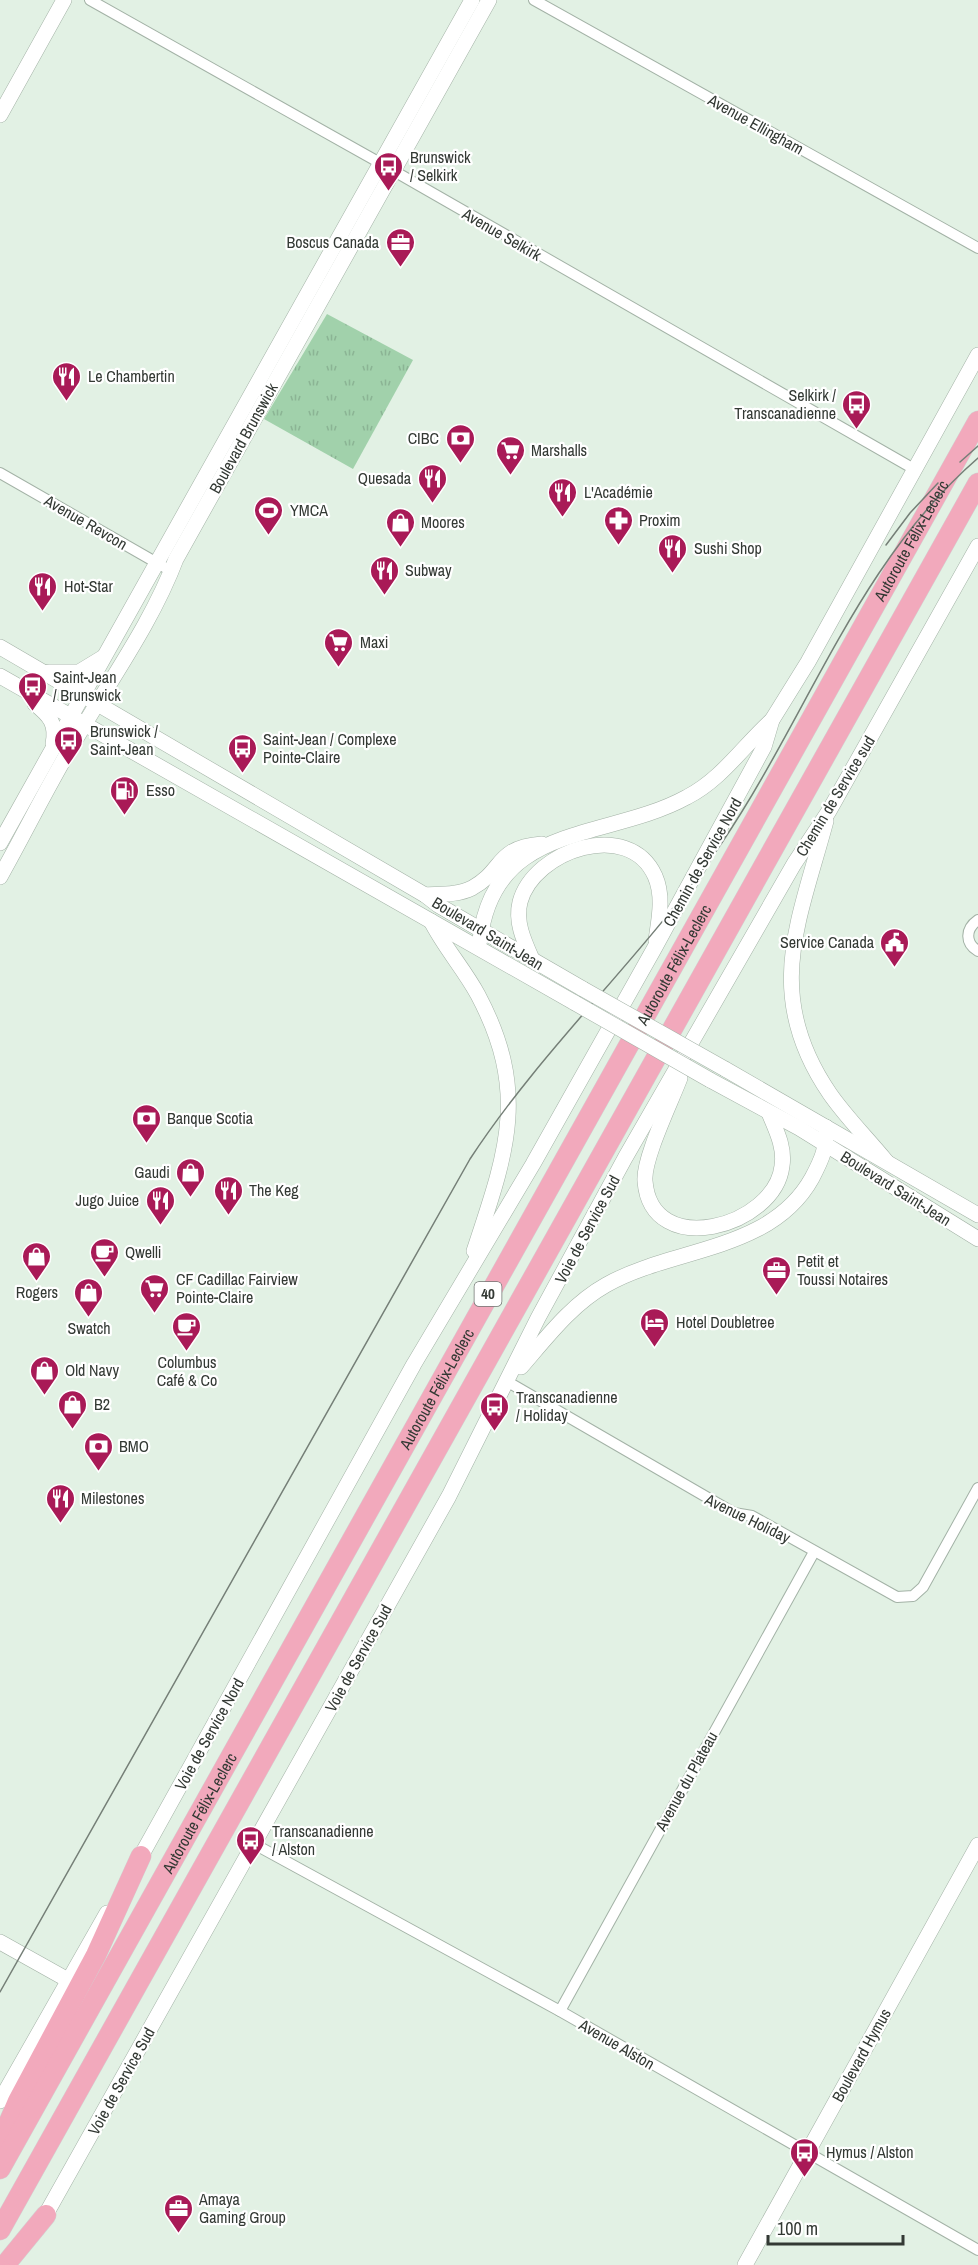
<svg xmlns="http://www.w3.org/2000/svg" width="978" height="2265" viewBox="0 0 978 2265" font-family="'Archivo Narrow',sans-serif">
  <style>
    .grass { fill: url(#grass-tufts) }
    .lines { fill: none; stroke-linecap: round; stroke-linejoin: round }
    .street-casing { stroke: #a3b2a6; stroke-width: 12 }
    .secondary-casing { stroke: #a3b2a6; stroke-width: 16 }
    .highway-casing { stroke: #d2d3d2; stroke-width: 21 }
    .street { stroke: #fff; stroke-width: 10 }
    .secondary { stroke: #fff; stroke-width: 15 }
    .highway { stroke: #f2a9bc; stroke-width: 20 }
    .tram { stroke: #757f77; stroke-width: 1.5 }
    .secondary-bridge-casing { stroke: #a3b2a6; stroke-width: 16; stroke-linecap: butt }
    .secondary-bridge { stroke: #fff; stroke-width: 15 }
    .labels { text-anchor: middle; stroke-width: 4.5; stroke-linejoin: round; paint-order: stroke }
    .shield { fill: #fff; stroke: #707471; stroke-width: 1.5 }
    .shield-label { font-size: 15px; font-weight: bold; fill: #333934 }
    .street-label { font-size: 16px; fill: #333934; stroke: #fff }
    .poi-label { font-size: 16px; fill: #333934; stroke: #fff; text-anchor: start }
  </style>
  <defs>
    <pattern id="grass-tufts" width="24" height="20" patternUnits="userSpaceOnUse" patternTransform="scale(1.5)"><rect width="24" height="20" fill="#a1d1ab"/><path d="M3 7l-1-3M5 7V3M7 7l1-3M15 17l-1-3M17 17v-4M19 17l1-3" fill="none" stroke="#8bb494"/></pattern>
  </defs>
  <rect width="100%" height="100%" fill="#e2f1e4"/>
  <polygon class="grass" points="327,314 413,360 353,469 264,419"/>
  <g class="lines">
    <defs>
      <g id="street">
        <polyline points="90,0 373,159 914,469"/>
        <polyline points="534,0 978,248"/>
        <polyline points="0,473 171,571"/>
        <path d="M978,920C965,929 965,943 978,951"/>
        <polyline points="508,1382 734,1513 752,1516 897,1597 913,1596 923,1587 978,1488"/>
        <polyline points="254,1844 560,2011 978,2250"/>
        <polyline points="560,2011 814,1552"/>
      </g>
      <g id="secondary">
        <polyline points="0,115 64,0"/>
        <polyline points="0,647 425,895 438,905 583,989"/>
        <polyline points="49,672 79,672 102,658"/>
        <polyline points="0,676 575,1003"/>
        <path d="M35,704C50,716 57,724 53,744"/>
        <path d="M826,821C799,922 762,995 830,1094C846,1117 867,1138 886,1161"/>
        <polyline points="0,843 472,0"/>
        <path d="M0,877C27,829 51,779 80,732C113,676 153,620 176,559L489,0"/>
        <path d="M425,895C441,894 458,895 472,888C505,870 494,848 542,844"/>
        <path d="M431,921C444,947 464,969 478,995C530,1093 506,1154 474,1251"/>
        <path d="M480,940C494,821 607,841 687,797C722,779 744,745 772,720"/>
        <path d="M532,959C524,941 515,922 520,902C534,850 629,818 655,876C664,896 659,919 656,940"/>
        <polyline points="725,1069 978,1215"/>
        <path d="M680,1078C671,1102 643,1159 645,1181C651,1261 775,1227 782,1166C785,1147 776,1130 769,1113"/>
        <polyline points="710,1080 799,1128 978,1239"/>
        <path d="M521,1367C547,1337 572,1304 606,1285C673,1247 771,1252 812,1178C822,1159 827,1148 826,1127"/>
        <polyline points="136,1865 414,1364 533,1164 654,949 764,747 772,720 808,662 978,355"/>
        <polyline points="0,1942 68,1980"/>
        <polyline points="0,2101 107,1913"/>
        <polyline points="41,2223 449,1496 538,1318 625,1158 794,864 829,811 978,546"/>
        <polyline points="745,2265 978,1845"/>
      </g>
      <g id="highway">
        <polyline points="0,2143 18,2101 96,1955 141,1856"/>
        <path id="s1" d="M0,2169L978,421"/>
        <polyline points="0,2230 978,483"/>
        <polyline points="5,2265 46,2215"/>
      </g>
    </defs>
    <use href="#street" class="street-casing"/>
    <use href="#secondary" class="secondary-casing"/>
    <use href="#highway" class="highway-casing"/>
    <use href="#street" class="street"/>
    <use href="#secondary" class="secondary"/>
    <use href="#highway" class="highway"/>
    <g class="tram">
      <polyline points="960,462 978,446"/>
      <polyline points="886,545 910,513 938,483"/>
      <path d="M0,1992L470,1159C544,1046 645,955 721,844C809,714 857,563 978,458"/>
    </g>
    <defs>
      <g id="secondary-bridge">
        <polyline points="583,989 725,1069"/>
        <polyline points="575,1003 710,1080"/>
      </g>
    </defs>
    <use href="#secondary-bridge" class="secondary-bridge-casing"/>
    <use href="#secondary-bridge" class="secondary-bridge"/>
  </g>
  <defs>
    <symbol id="bus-pin" viewBox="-11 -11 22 30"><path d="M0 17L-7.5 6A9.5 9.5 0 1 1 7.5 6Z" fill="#a91a57" stroke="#fff"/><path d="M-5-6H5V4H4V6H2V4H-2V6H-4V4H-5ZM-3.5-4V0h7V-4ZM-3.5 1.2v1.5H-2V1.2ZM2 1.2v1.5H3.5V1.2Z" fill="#fff"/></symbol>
    <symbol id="office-pin" viewBox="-11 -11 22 30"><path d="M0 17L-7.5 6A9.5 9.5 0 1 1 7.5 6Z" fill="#a91a57" stroke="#fff"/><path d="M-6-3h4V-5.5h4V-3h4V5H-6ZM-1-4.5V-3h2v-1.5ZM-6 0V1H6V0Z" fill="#fff"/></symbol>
    <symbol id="restaurant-pin" viewBox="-11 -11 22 30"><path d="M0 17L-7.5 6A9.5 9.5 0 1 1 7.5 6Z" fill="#a91a57" stroke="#fff"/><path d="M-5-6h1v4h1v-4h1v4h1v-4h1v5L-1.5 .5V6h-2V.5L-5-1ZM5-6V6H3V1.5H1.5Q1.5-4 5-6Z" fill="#fff"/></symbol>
    <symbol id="bank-pin" viewBox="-11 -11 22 30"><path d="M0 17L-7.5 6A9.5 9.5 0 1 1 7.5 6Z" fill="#a91a57" stroke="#fff"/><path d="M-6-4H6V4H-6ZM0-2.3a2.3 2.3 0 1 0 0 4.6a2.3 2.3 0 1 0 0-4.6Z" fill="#fff"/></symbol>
    <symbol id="supermarket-pin" viewBox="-11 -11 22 30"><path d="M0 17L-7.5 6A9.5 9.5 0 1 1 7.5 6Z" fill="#a91a57" stroke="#fff"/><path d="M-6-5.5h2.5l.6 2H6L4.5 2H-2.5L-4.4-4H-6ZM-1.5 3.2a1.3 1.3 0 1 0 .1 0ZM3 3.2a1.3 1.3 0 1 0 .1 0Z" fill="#fff"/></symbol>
    <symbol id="stadium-pin" viewBox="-11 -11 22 30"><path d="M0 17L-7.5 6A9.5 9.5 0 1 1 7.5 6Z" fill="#a91a57" stroke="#fff"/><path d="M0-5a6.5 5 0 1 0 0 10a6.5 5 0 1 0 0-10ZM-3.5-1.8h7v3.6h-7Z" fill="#fff"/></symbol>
    <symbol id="pharmacy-pin" viewBox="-11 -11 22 30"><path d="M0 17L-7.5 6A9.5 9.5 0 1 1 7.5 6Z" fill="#a91a57" stroke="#fff"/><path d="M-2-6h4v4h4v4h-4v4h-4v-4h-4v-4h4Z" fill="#fff"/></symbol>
    <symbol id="shop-pin" viewBox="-11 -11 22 30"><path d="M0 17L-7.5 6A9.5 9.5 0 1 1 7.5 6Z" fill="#a91a57" stroke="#fff"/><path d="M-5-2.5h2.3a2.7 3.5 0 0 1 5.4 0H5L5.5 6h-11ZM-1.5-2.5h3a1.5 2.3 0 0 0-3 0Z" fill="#fff"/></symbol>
    <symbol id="fuel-pin" viewBox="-11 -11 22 30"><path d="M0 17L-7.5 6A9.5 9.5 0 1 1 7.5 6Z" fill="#a91a57" stroke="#fff"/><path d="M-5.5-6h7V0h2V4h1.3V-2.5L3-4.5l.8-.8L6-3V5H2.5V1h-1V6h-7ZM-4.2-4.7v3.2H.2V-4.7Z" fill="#fff"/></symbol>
    <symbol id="civic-pin" viewBox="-11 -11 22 30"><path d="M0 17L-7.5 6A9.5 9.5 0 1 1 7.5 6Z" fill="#a91a57" stroke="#fff"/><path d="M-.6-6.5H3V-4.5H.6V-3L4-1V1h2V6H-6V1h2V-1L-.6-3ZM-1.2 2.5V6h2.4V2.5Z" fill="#fff"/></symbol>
    <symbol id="cafe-pin" viewBox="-11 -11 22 30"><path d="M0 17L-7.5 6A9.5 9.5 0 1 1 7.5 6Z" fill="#a91a57" stroke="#fff"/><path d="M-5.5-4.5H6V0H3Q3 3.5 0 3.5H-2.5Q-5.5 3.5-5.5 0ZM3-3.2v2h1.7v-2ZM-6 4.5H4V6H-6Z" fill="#fff"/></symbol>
    <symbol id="hotel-pin" viewBox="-11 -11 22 30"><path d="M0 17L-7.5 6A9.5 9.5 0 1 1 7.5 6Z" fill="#a91a57" stroke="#fff"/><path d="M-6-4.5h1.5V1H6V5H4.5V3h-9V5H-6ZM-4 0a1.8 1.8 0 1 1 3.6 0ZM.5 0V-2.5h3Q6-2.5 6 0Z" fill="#fff"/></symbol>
  </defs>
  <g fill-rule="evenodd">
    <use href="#bus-pin" x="372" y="150" width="33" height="45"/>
    <use href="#office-pin" x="384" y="226" width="33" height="45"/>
    <use href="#restaurant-pin" x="50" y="360" width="33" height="45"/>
    <use href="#bus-pin" x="840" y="388" width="33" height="45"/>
    <use href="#bank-pin" x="444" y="422" width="33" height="45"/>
    <use href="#supermarket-pin" x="494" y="434" width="33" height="45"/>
    <use href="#restaurant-pin" x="416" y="462" width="33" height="45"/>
    <use href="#restaurant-pin" x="546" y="476" width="33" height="45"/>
    <use href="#stadium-pin" x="252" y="494" width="33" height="45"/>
    <use href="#pharmacy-pin" x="602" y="504" width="33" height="45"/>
    <use href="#shop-pin" x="384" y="506" width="33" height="45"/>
    <use href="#restaurant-pin" x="656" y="532" width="33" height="45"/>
    <use href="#restaurant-pin" x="368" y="554" width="33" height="45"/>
    <use href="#restaurant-pin" x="26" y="570" width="33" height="45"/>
    <use href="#supermarket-pin" x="322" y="626" width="33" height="45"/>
    <use href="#bus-pin" x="16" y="670" width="33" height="45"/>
    <use href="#bus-pin" x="52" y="724" width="33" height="45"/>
    <use href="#bus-pin" x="226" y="732" width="33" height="45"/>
    <use href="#fuel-pin" x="108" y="774" width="33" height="45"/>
    <use href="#civic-pin" x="878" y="926" width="33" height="45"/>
    <use href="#bank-pin" x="130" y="1102" width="33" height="45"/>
    <use href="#shop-pin" x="174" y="1156" width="33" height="45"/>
    <use href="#restaurant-pin" x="212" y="1174" width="33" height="45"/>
    <use href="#restaurant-pin" x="144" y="1184" width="33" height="45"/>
    <use href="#cafe-pin" x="88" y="1236" width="33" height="45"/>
    <use href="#shop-pin" x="20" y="1240" width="33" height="45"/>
    <use href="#office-pin" x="760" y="1254" width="33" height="45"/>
    <use href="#supermarket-pin" x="138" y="1272" width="33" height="45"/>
    <use href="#shop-pin" x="72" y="1276" width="33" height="45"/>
    <use href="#hotel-pin" x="638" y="1306" width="33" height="45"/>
    <use href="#cafe-pin" x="170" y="1310" width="33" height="45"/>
    <use href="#shop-pin" x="28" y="1354" width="33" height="45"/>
    <use href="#shop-pin" x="56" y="1388" width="33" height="45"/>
    <use href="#bus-pin" x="478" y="1390" width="33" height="45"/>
    <use href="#bank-pin" x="82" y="1430" width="33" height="45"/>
    <use href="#restaurant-pin" x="44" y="1482" width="33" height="45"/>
    <use href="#bus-pin" x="234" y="1824" width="33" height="45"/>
    <use href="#bus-pin" x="788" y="2136" width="33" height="45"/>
    <use href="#office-pin" x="162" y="2192" width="33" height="45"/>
  </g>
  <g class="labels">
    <rect class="shield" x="474.5" y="1282" width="27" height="24" rx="4.5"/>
    <g class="shield-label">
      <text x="488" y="1299">40</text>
    </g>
    <g class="street-label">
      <text transform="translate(756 124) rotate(29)" y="6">Avenue Ellingham</text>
      <text transform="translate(502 234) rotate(30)" y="6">Avenue Selkirk</text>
      <text transform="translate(243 438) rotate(-61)" y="6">Boulevard Brunswick</text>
      <text transform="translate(86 522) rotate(30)" y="6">Avenue Revcon</text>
      <text dy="6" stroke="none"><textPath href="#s1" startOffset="1866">Autoroute Félix-Leclerc</textPath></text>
      <text transform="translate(835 796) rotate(-59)" y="6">Chemin de Service sud</text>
      <text transform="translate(702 862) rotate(-61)" y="6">Chemin de Service Nord</text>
      <text transform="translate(488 933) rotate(31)" y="6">Boulevard Saint-Jean</text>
      <text dy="6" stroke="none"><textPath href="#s1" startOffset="1380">Autoroute Félix-Leclerc</textPath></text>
      <text transform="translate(896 1188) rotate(32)" y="6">Boulevard Saint-Jean</text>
      <text transform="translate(587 1229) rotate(-62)" y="6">Voie de Service Sud</text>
      <text dy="6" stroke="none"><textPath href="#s1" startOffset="894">Autoroute Félix-Leclerc</textPath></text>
      <text transform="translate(748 1518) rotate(26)" y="6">Avenue Holiday</text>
      <text transform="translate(358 1658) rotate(-61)" y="6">Voie de Service Sud</text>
      <text transform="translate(209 1734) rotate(-61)" y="6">Voie de Service Nord</text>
      <text transform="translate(686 1781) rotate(-61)" y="6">Avenue du Plateau</text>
      <text dy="6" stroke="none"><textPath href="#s1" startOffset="408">Autoroute Félix-Leclerc</textPath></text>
      <text transform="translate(617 2044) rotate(30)" y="6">Avenue Alston</text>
      <text transform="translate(861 2055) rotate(-61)" y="6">Boulevard Hymus</text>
      <text transform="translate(121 2081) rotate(-61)" y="6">Voie de Service Sud</text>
    </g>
    <g class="poi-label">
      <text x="410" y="163">Brunswick<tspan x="410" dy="18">/ Selkirk</tspan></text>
      <text x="379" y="248" text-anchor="end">Boscus Canada</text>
      <text x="88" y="382">Le Chambertin</text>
      <text x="836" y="401" text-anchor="end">Selkirk /<tspan x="836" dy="18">Transcanadienne</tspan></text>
      <text x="439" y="444" text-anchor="end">CIBC</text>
      <text x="531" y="456">Marshalls</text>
      <text x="411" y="484" text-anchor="end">Quesada</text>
      <text x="584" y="498">L'Académie</text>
      <text x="290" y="516">YMCA</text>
      <text x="639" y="526">Proxim</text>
      <text x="421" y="528">Moores</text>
      <text x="694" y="554">Sushi Shop</text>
      <text x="405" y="576">Subway</text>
      <text x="64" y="592">Hot-Star</text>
      <text x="360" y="648">Maxi</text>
      <text x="53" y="683">Saint-Jean<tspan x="53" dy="18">/ Brunswick</tspan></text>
      <text x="90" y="737">Brunswick /<tspan x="90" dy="18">Saint-Jean</tspan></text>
      <text x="263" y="745">Saint-Jean / Complexe<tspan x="263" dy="18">Pointe-Claire</tspan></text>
      <text x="146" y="796">Esso</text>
      <text x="874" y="948" text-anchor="end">Service Canada</text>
      <text x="167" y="1124">Banque Scotia</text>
      <text x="170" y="1178" text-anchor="end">Gaudi</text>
      <text x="249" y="1196">The Keg</text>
      <text x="139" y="1206" text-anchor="end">Jugo Juice</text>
      <text x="125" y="1258">Qwelli</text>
      <text x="797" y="1267">Petit et<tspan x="797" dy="18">Toussi Notaires</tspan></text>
      <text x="176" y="1285">CF Cadillac Fairview<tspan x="176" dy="18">Pointe-Claire</tspan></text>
      <text x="37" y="1298" text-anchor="middle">Rogers</text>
      <text x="676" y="1328">Hotel Doubletree</text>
      <text x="89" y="1334" text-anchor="middle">Swatch</text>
      <text x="187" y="1368" text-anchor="middle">Columbus<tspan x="187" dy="18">Café &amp; Co</tspan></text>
      <text x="65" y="1376">Old Navy</text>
      <text x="516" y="1403">Transcanadienne<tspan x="516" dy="18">/ Holiday</tspan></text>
      <text x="94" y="1410">B2</text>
      <text x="119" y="1452">BMO</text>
      <text x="81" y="1504">Milestones</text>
      <text x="272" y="1837">Transcanadienne<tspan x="272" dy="18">/ Alston</tspan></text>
      <text x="826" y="2158">Hymus / Alston</text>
      <text x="199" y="2205">Amaya<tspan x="199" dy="18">Gaming Group</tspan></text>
    </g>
  </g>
  <path d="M768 2235v9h135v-9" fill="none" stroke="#333934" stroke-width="3"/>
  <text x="777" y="2235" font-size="18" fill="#333934" stroke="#ffffff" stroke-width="4.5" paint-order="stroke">100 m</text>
</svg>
